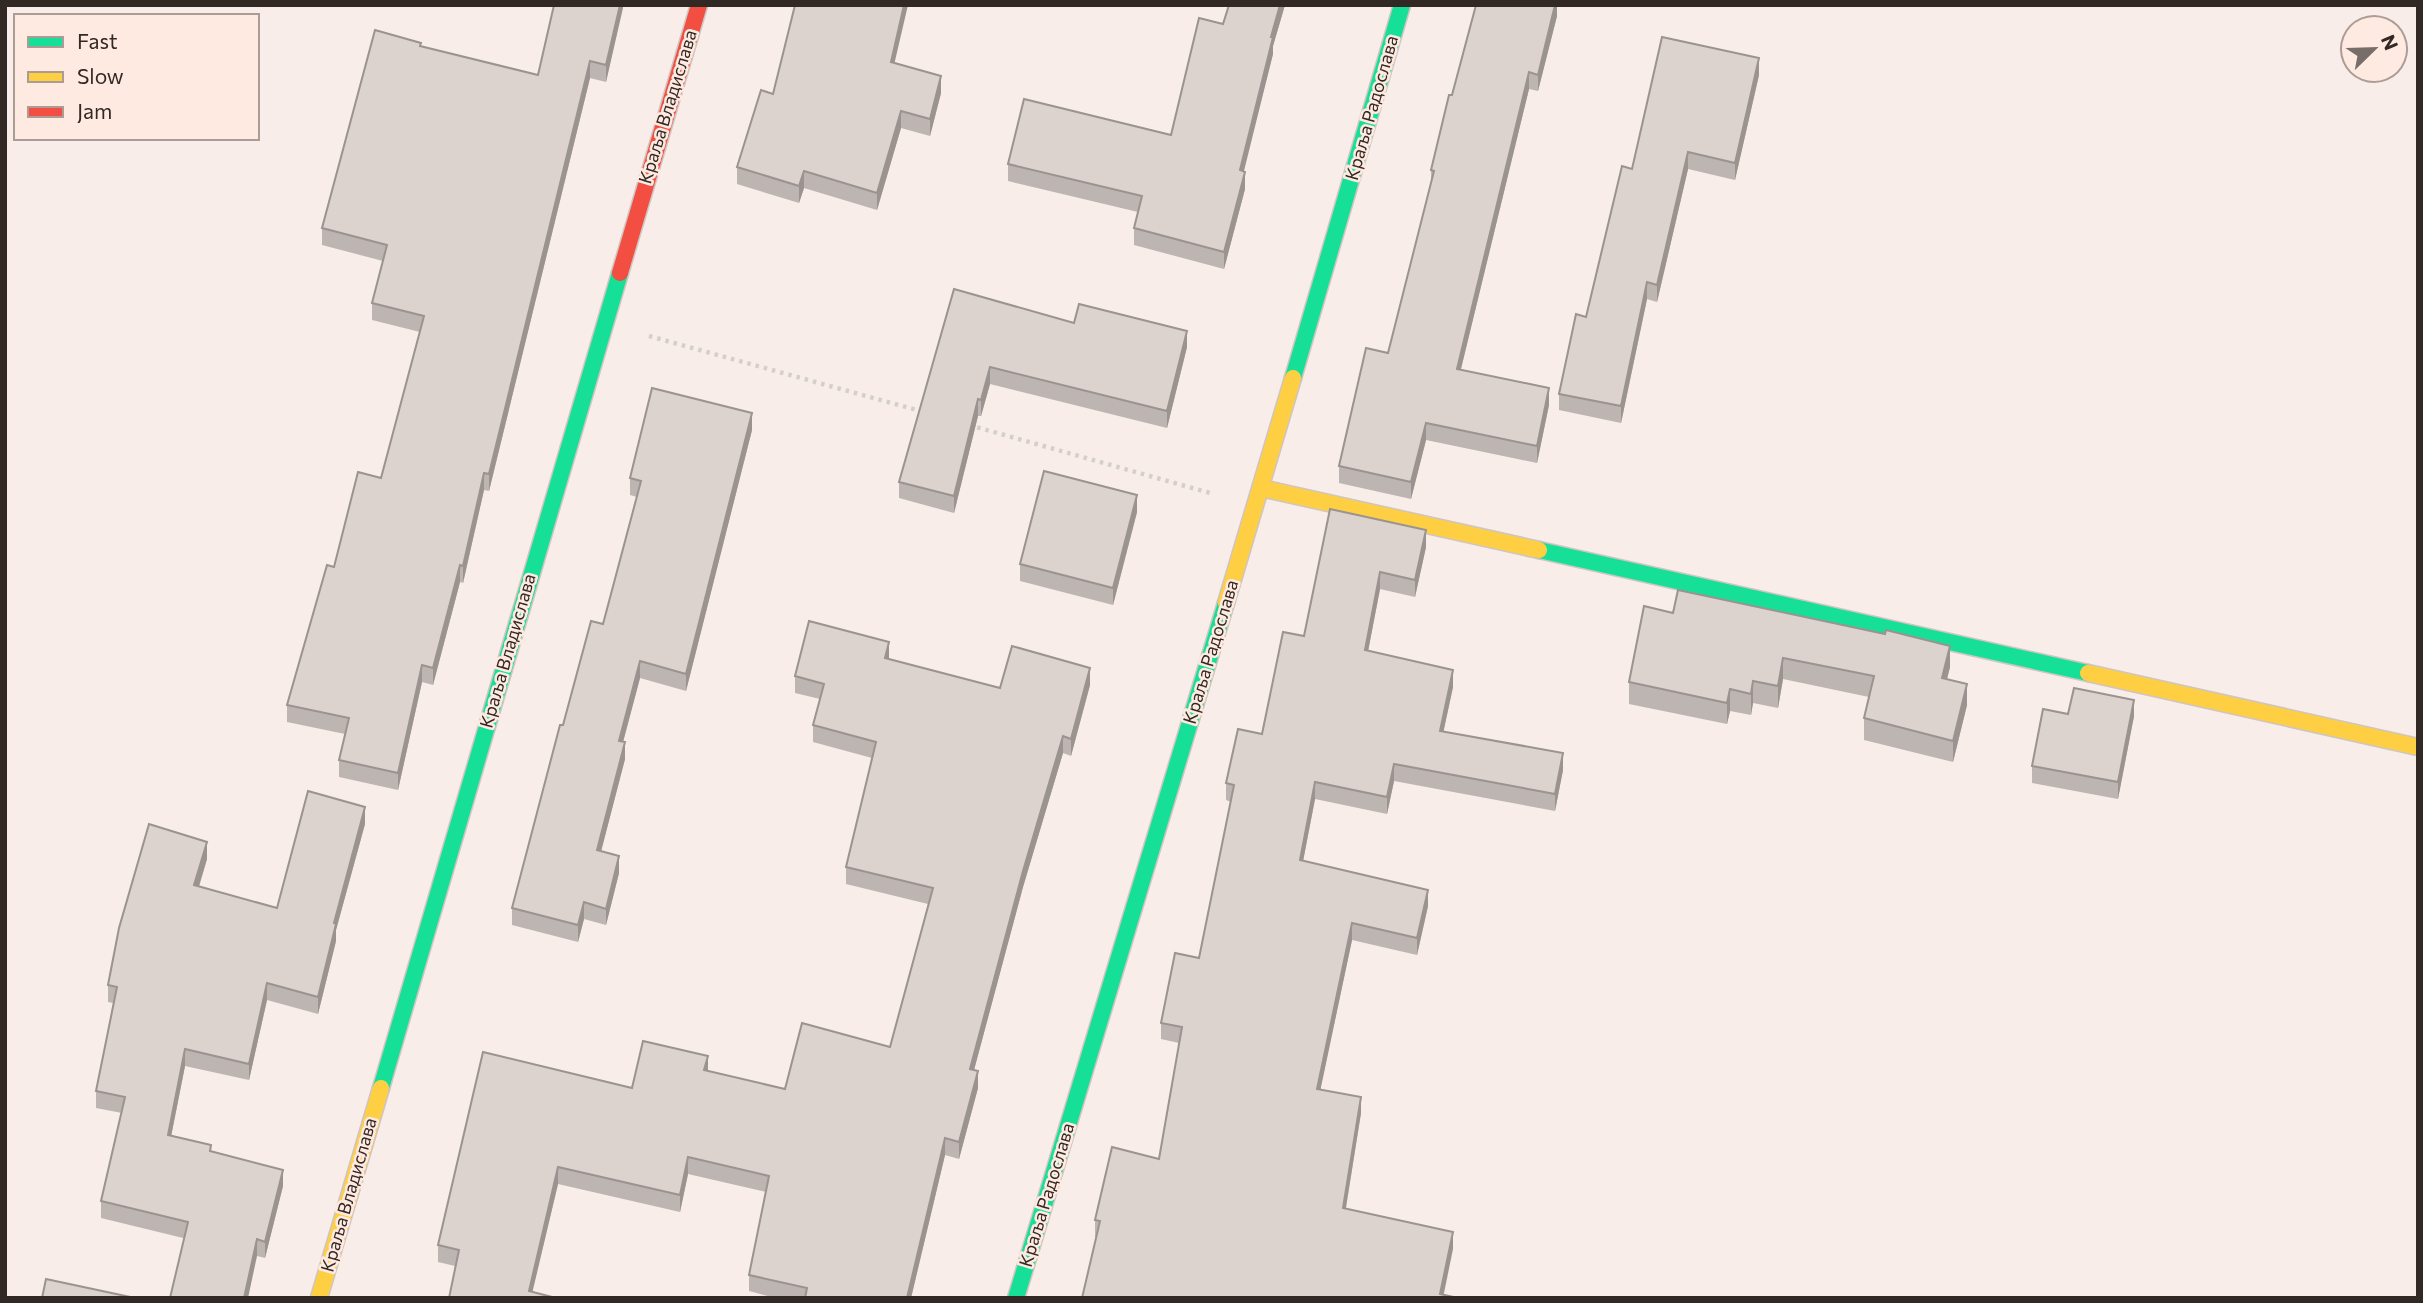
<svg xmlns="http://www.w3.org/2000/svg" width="2423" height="1303" viewBox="0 0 2423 1303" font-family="Commissioner,sans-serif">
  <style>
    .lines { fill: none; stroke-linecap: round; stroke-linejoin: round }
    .fast-casing { stroke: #cfc5c1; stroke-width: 19 }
    .slow-casing { stroke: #cfc5c1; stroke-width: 19 }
    .jam-casing { stroke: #cfc5c1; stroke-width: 19 }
    .path { stroke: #d4cfcd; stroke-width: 4.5; stroke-dasharray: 3.5 5; stroke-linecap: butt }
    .fast { stroke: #16e098; stroke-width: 16 }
    .slow { stroke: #ffcf43; stroke-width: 16 }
    .jam { stroke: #f24e42; stroke-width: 16 }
    .wall { fill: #bdb5b1 }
    .shaded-wall { fill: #9a9390 }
    .building { fill: #dcd2ce; stroke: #9a9390; stroke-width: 2 }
    .labels { text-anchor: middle; stroke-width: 5; stroke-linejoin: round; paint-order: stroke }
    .street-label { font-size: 18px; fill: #322824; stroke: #ffeae1 }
  </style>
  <rect width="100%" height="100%" fill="#f8ede8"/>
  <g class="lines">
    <defs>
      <g id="fast">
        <polyline points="1293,378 1402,5"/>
        <polyline points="1539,550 2088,673"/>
        <polyline points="381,1088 620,273"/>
        <polyline points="1016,1298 1226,603"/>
      </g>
      <g id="slow">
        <polyline points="1261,488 1539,550"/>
        <polyline points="1226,603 1293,378"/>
        <polyline points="2088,673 2418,747"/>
        <polyline points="319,1298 381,1088"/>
      </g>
      <polyline id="jam" points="620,273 699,5"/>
    </defs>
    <use href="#fast" class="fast-casing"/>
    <use href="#slow" class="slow-casing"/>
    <use href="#jam" class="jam-casing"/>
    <g class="path">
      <polyline points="649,336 924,412"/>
      <polyline points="969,425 1210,493"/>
    </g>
    <use href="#fast" class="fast"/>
    <use href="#slow" class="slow"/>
    <use href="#jam" class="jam"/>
  </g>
  <g class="wall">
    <polygon points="623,5 606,82 590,78 489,491 484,490 463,583 460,582 433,685 422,682 398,790 339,777 339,760 345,734 287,722 287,705 334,567 381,478 420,332 372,320 372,303 383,261 322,245 322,228 538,75"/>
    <polygon points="1229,5 1285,5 1273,46 1273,54 1243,171 1245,189 1224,269 1134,245 1134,228 1138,212 1008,181 1008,164 1171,135 1223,24"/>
    <polygon points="1557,5 1557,16 1538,91 1529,89 1461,369 1549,405 1537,463 1426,440 1411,499 1339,483 1339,466 1388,353 1431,183 1431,170 1452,95"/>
    <polygon points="895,63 941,93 930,136 901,128 877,210 804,188 799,203 737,184 737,167 773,94"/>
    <polygon points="1759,75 1735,180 1688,169 1657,302 1647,299 1621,423 1559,410 1559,394 1586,317 1632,169"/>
    <polygon points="954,289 1074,323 1187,347 1167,428 990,384 981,416 978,416 954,513 899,498 899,482"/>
    <polygon points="752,430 686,691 640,678 623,742 625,759 601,851 619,873 606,925 584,919 578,942 512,925 512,908 563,725 603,624 637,497 630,495 630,478"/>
    <polygon points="1330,509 1426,547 1415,597 1380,589 1368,651 1453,687 1443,732 1563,770 1555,811 1394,781 1387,814 1315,799 1303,861 1428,906 1417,955 1352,940 1320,1090 1361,1113 1346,1208 1453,1249 1095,1237 1095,1220 1159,1159 1179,1043 1161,1039 1161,1023 1199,958 1231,802 1226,800 1226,783 1262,734 1304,636"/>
    <polygon points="1137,512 1113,605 1020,581 1020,564"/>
    <polygon points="1673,613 1950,667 1947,679 1967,705 1953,762 1864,740 1864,718 1869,697 1783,679 1778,708 1753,703 1751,715 1730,711 1727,724 1629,704 1629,682"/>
    <polygon points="889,659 1000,688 1090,685 1071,756 1063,753 1023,887 974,1070 978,1088 959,1159 945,1155 911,1298 775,1298 749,1291 749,1275 766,1192 688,1174 680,1212 558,1184 532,1292 449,1298 455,1266 438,1262 438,1245 632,1088 708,1071 785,1089 890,1047 928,904 846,884 846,867 872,758 813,742 813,725 820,699 795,693 795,676"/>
    <polygon points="2068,714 2134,716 2118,799 2032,783 2032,766"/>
    <polygon points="365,824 336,930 336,941 318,1014 267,1000 249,1080 185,1066 171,1136 211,1152 283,1186 265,1258 101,1218 101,1201 122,1113 96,1108 96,1091 113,1003 108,1002 108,985 207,859 199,887 277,908"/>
  </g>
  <g class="shaded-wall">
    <polygon points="620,5 623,5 623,8 606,82 606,65"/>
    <polygon points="904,5 908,5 891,78 891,62"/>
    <polygon points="1280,5 1285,5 1273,46 1273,54 1240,187 1240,170 1271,37"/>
    <polygon points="1555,5 1557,5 1557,16 1538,91 1538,75"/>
    <polygon points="1759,58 1759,75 1735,180 1735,163"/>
    <polygon points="590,61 590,78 489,491 489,474"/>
    <polygon points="1529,72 1529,89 1457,385 1457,369"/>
    <polygon points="941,76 941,93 930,136 930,119"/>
    <polygon points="901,111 901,128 877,210 877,193"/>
    <polygon points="1688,152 1688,169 1657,302 1657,285"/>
    <polygon points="804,171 804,188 799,203 799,186"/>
    <polygon points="1245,172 1245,189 1224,269 1224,252"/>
    <polygon points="1647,282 1647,299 1621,423 1621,406"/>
    <polygon points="1187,331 1187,347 1167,428 1167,411"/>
    <polygon points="990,367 990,384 981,416 981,400"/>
    <polygon points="1549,388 1549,405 1537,463 1537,446"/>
    <polygon points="978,399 978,416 954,513 954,496"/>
    <polygon points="752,413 752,430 686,691 686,674"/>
    <polygon points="1426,423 1426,440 1411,499 1411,482"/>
    <polygon points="484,473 484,490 463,583 463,566"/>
    <polygon points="1137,495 1137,512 1113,605 1113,588"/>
    <polygon points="1426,530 1426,547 1415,597 1415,580"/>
    <polygon points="460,565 460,582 433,685 433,668"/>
    <polygon points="1380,572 1380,589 1365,667 1365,650"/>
    <polygon points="889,642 889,659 885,675 885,658"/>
    <polygon points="1950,646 1950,667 1942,699 1942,678"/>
    <polygon points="1783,658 1783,679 1778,708 1778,686"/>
    <polygon points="640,661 640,678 619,757 619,741"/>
    <polygon points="422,665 422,682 398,790 398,773"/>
    <polygon points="1090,668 1090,685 1071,756 1071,739"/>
    <polygon points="1453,670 1453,687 1440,748 1440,731"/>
    <polygon points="1753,681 1753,703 1751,715 1751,694"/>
    <polygon points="1967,684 1967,705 1953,762 1953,741"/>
    <polygon points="1730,689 1730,711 1727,724 1727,703"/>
    <polygon points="2134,700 2134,716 2118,799 2118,782"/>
    <polygon points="1063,736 1063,753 1023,887 970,1085 970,1069 1023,871"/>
    <polygon points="625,742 625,759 597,867 597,850"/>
    <polygon points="1563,753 1563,770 1555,811 1555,794"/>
    <polygon points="1394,764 1394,781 1387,814 1387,797"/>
    <polygon points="1315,782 1315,799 1300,877 1300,860"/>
    <polygon points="365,807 365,824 336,930 336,941 318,1014 318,997 334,923"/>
    <polygon points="207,842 207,859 194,902 194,885"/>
    <polygon points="619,856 619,873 606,925 606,909"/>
    <polygon points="1428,890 1428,906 1417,955 1417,938"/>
    <polygon points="584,902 584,919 578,942 578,925"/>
    <polygon points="1352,923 1352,940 1317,1106 1317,1089"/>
    <polygon points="267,983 267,1000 249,1080 249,1064"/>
    <polygon points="185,1049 185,1066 168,1152 168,1135"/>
    <polygon points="708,1056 708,1072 704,1070"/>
    <polygon points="978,1071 978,1088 959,1159 959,1142"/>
    <polygon points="1361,1097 1361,1113 1343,1225 1343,1208"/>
    <polygon points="945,1138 945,1155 911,1298 907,1298"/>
    <polygon points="688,1157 688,1174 680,1212 680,1195"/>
    <polygon points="558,1167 558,1184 531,1298 529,1291"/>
    <polygon points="283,1170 283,1186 265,1258 265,1242"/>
    <polygon points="1453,1232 1453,1249 1443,1298 1440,1294"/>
    <polygon points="257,1239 257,1256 248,1298 244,1298"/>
  </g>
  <g class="building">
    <polygon points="554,5 620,5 606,65 590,61 489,474 484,473 463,566 460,565 433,668 422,665 398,773 339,760 349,718 287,705 327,565 334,567 358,472 381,478 424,316 372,303 387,245 322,228 375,30 421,43 420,46 538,75"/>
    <polygon points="795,5 904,5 891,62 941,76 930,119 901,111 877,193 804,171 799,186 737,167 761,90 773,94"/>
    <polygon points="1229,5 1280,5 1271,37 1273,37 1240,170 1245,172 1224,252 1134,228 1142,196 1008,164 1024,99 1171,135 1199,18 1223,24"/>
    <polygon points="1476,5 1555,5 1538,75 1529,72 1457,369 1549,388 1537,446 1426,423 1411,482 1339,466 1366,348 1388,353 1434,171 1431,170 1449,95 1452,95"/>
    <polygon points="1662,37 1759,58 1735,163 1688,152 1657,285 1647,282 1621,406 1559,394 1576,314 1586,317 1622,166 1632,169"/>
    <polygon points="954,289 1074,323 1079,304 1187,331 1167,411 990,367 981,400 978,399 954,496 899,482"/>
    <polygon points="652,388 752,413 686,674 640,661 619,741 625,742 597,850 619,856 606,909 584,902 578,925 512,908 560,725 563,725 591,621 603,624 641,481 630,478"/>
    <polygon points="1044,471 1137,495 1113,588 1020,564"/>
    <polygon points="1330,509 1426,530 1415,580 1380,572 1365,650 1453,670 1440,731 1563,753 1555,794 1394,764 1387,797 1315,782 1300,860 1428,890 1417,938 1352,923 1317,1089 1361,1097 1343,1208 1453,1232 1440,1294 1458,1298 1082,1298 1100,1221 1095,1220 1112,1147 1159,1159 1182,1027 1161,1023 1175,953 1199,958 1234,785 1226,783 1238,729 1262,734 1283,632 1304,636"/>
    <polygon points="1678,590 1885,634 1886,630 1950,646 1942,678 1967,684 1953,741 1864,718 1874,676 1783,658 1778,686 1753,681 1751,694 1730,689 1727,703 1629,682 1644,606 1673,613"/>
    <polygon points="809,621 889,642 885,658 1000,688 1012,646 1090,668 1071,739 1063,736 1023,871 970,1069 978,1071 959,1142 945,1138 907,1298 805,1298 807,1288 749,1275 769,1176 688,1157 680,1195 558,1167 529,1291 556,1298 449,1298 459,1250 438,1245 483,1052 632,1088 643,1041 708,1056 704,1070 785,1089 802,1023 890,1047 933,888 846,867 876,742 813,725 824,684 795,676"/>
    <polygon points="2074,688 2134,700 2118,782 2032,766 2043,709 2068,714"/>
    <polygon points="308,791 365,807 334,923 336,924 318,997 267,983 249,1064 185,1049 168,1135 211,1145 210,1151 283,1170 265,1242 257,1239 244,1298 170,1298 188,1222 101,1201 125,1097 96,1091 117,987 108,985 119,928 149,824 207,842 194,885 277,908"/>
    <polygon points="46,1279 135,1298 42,1298"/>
  </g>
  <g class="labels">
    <g class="street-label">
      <text transform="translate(668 107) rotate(-73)" y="6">Краља Владислава</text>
      <text transform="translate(1372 108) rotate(-74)" y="6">Краља Радослава</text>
      <text transform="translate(508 651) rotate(-74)" y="6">Краља Владислава</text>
      <text transform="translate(1211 652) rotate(-73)" y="6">Краља Радослава</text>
      <text transform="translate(349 1195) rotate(-74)" y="6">Краља Владислава</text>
      <text transform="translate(1047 1195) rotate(-73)" y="6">Краља Радослава</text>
    </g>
  </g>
  <rect width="2423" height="1303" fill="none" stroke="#322824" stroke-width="14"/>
  <rect x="14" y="14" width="245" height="126" fill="#ffeae1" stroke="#ad9c95" stroke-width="2"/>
  <rect x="28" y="37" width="35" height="10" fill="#16e098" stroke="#ad9c95" stroke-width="2"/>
  <text x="77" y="49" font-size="21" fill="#322824">Fast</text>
  <rect x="28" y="72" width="35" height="10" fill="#ffcf43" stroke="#ad9c95" stroke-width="2"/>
  <text x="77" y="84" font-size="21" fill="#322824">Slow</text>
  <rect x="28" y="107" width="35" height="10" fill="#f24e42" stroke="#ad9c95" stroke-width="2"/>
  <text x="77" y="119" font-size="21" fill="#322824">Jam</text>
  <g transform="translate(2374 49) rotate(67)"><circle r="33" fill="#ffeae1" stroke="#ad9c95" stroke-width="2"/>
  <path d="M0-5L12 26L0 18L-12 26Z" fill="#776d69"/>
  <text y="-10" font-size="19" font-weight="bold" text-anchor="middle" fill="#322824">N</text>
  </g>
</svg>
